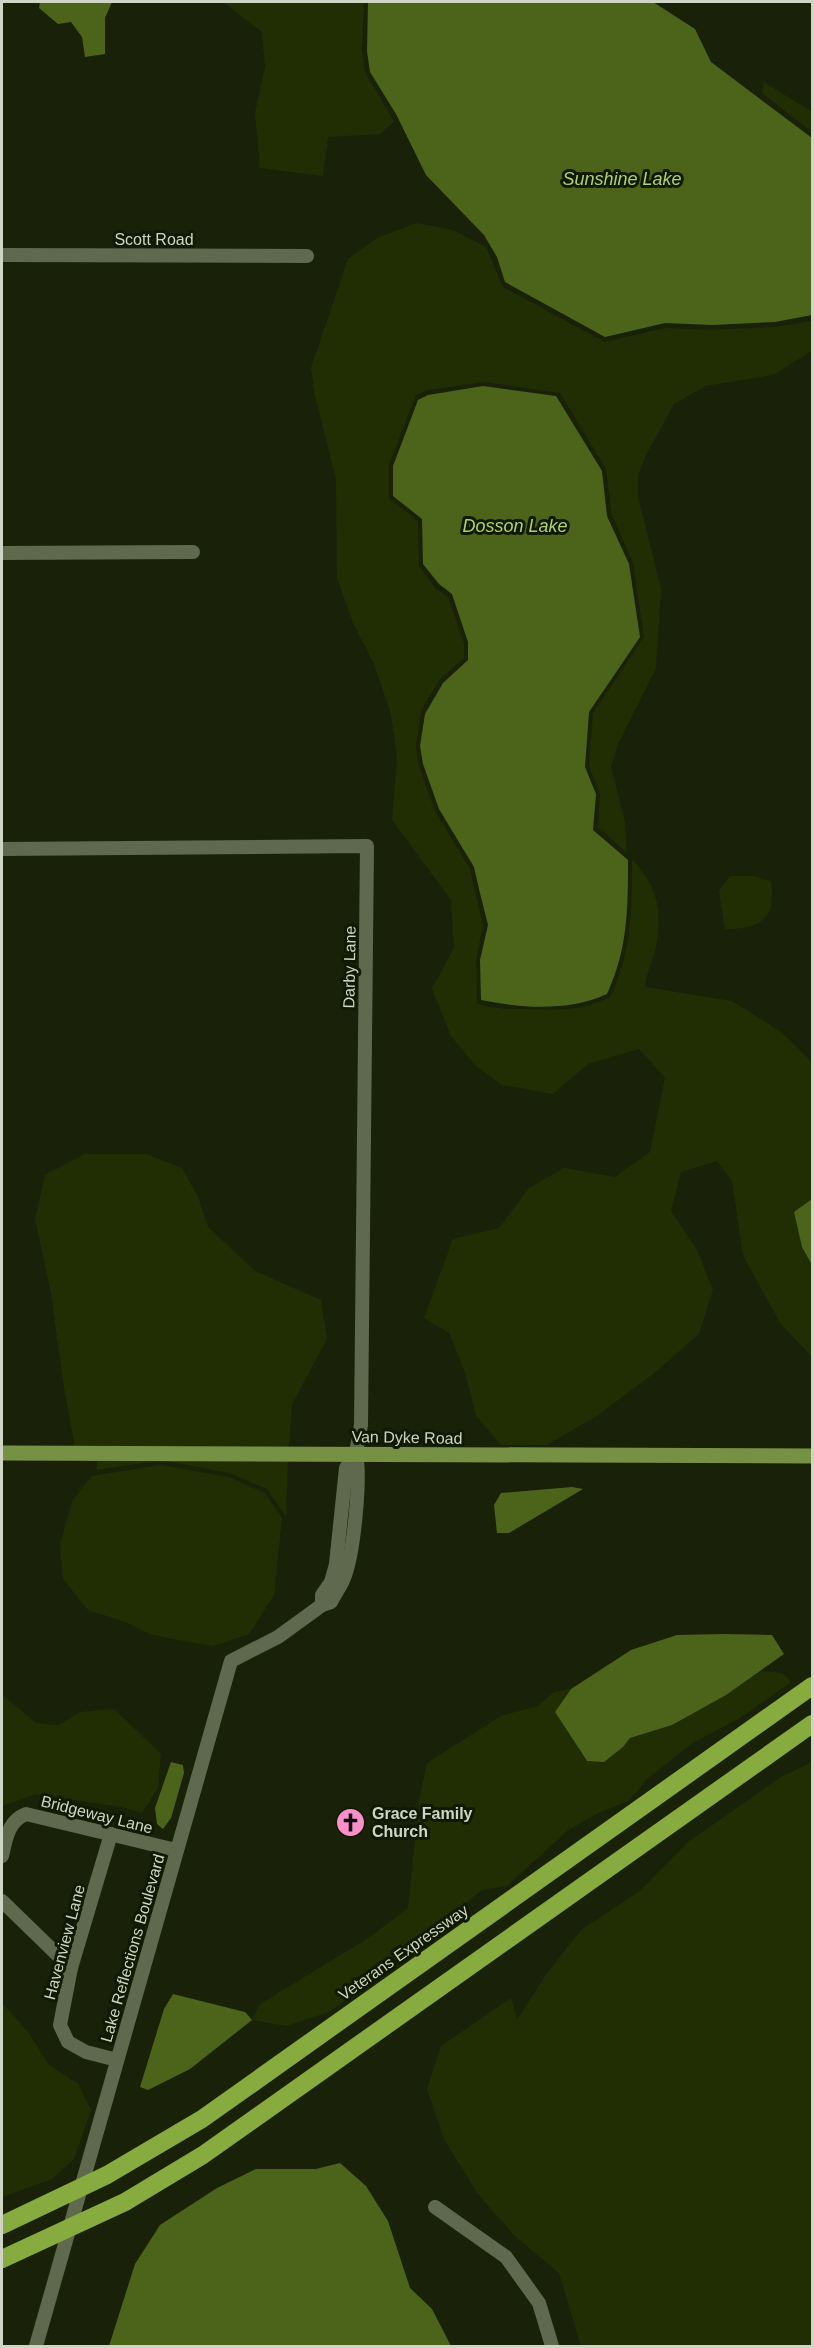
<svg xmlns="http://www.w3.org/2000/svg" width="814" height="2348" viewBox="0 0 814 2348" font-family="Helvetica,sans-serif">
  <style>
    .green { fill: #212e04 }
    .water { fill: #4c641a }
    .lines { fill: none; stroke-linecap: round; stroke-linejoin: round }
    .minor { stroke: #5e694d; stroke-width: 14 }
    .major { stroke: #779144; stroke-width: 15 }
    .highway { stroke: #87ab3e; stroke-width: 18 }
    .labels { text-anchor: middle; stroke-width: 6; stroke-linejoin: round; paint-order: stroke }
    .street-label { font-size: 16px; fill: #ced5c5; stroke: #101902 }
    .poi-label { font-size: 16px; font-weight: bold; fill: #ced5c5; stroke: #101902; text-anchor: start }
    .water-label { font-size: 18px; font-style: italic; fill: #aed26f; stroke: #101902 }
  </style>
  <rect width="100%" height="100%" fill="#192209"/>
  <g class="green">
    <polygon points="223,2 364,2 362,51 365,72 394,122 380,134 328,137 323,176 260,168 255,113 265,67 262,32"/>
    <polygon points="764,82 812,112 812,132 762,93"/>
    <path d="M416,223L453,230L486,247L503,287L605,342L665,328L712,330L775,327L812,321V351L773,375L705,386L674,404L646,455L638,475V496L661,589L656,668L618,744L611,767L625,822L627,853L598,827L600,794L589,766L593,713L644,637L633,563L612,515L606,469L560,393L484,382L427,390L416,395L389,464V498L418,521L419,566L435,588L448,597L464,643V658L439,680L421,711L416,747L419,766L435,811L470,869L475,891L483,925L476,960L477,1003C491,1009 508,1009 523,1009C555,1010 580,1012 610,997C632,953 632,908 632,859C656,886 662,906 657,942C655,957 646,971 645,987L732,1001L781,1032L812,1062V1199L794,1212L802,1247L812,1265V1357L780,1323L743,1255L732,1181L717,1161L681,1172L671,1211L697,1250L713,1290L699,1334L653,1374L598,1415L547,1445H501L476,1416L465,1372L449,1333L424,1318L453,1239L499,1228L529,1188L564,1168L615,1177L650,1152L665,1078L639,1049L588,1064L553,1094L502,1085L476,1066L451,1036L431,986L434,985L454,948L451,900L392,820L397,757L391,714L374,664L353,623L337,578L336,479L314,391L311,368L348,259L377,238Z"/>
    <path d="M730,876H753L771,881C777,918 761,929 725,929L719,891Z"/>
    <polygon points="85,1154 146,1154 182,1168 198,1197 208,1227 255,1271 321,1300 327,1339 292,1404 289,1448 75,1448 63,1382 51,1293 35,1219 45,1175"/>
    <polygon points="97,1459 288,1459 286,1516 267,1489 229,1473 161,1460 97,1470"/>
    <polygon points="161,1465 228,1477 265,1493 282,1518 274,1595 249,1634 213,1646 178,1640 150,1634 128,1623 88,1610 63,1579 60,1545 72,1501 92,1476"/>
    <polygon points="763,1671 782,1673 791,1682 740,1718 691,1744 646,1780 629,1801 598,1813 567,1831 507,1886 482,1890 379,1975 329,2012 286,2026 252,2020 260,2004 370,1937 408,1908 419,1801 427,1763 501,1716 538,1706 554,1692 571,1689 555,1712 586,1761 623,1747 630,1738 672,1725"/>
    <polygon points="2,1695 36,1723 58,1725 81,1712 114,1709 161,1754 158,1788 142,1813 122,1807 36,1794 2,1806"/>
    <polygon points="812,1762 812,2346 581,2346 559,2273 514,2235 477,2193 444,2139 427,2089 441,2046 511,1998 517,2020 547,1973 581,1930 640,1891 688,1842 781,1777"/>
    <polygon points="2,2003 28,2032 49,2065 78,2084 91,2110 74,2159 52,2179 2,2197"/>
  </g>
  <g class="water">
    <polygon points="40,2 112,2 105,18 105,54 85,57 82,37 71,22 58,24 39,8"/>
    <polygon points="368,2 653,2 695,29 711,62 812,138 812,315 775,322 712,325 665,323 605,337 505,282 497,257 484,235 426,175 396,114 370,72 367,51"/>
    <path d="M483,386L556,396L602,471L607,516L629,564L640,637L589,712L585,767L596,794L593,830L628,860C628,908 628,949 607,994C567,1012 523,1008 481,1000L480,960L488,925L479,889L474,867L439,809L423,764L420,746L425,714L443,683L468,660V642L452,594L439,584L423,564L422,519L393,496V466L418,400L428,395Z"/>
    <polygon points="812,1199 812,1265 802,1247 794,1212"/>
    <polygon points="572,1487 583,1489 509,1533 497,1533 494,1505 501,1493"/>
    <polygon points="724,1634 772,1635 784,1654 726,1695 672,1725 630,1738 623,1747 604,1762 587,1761 555,1712 571,1689 631,1650 677,1635"/>
    <polygon points="171,1762 183,1765 184,1773 171,1818 163,1829 157,1824 155,1808"/>
    <polygon points="173,1994 245,2012 252,2020 190,2069 148,2090 140,2087 164,2009"/>
    <polygon points="340,2163 366,2186 388,2221 410,2288 432,2309 451,2346 109,2346 135,2264 160,2225 217,2188 256,2169 316,2169"/>
  </g>
  <g class="lines">
    <g class="minor">
      <polyline points="2,255 307,256"/>
      <polyline points="2,553 193,552"/>
      <polyline points="2,849 367,846 361,1425 356,1453 346,1468 336,1564 331,1582 322,1595 322,1605"/>
      <polyline points="111,1834 71,1968 60,2025 68,2042 86,2052 117,2060"/>
      <path d="M2,1856C6,1839 8,1821 26,1814L176,1850"/>
      <polyline points="2,1901 71,1968"/>
      <polyline points="435,2207 506,2257 539,2303 552,2346"/>
      <path d="M36,2346L231,1661L278,1637L322,1605L331,1602C335,1594 341,1586 344,1578C354,1553 361,1479 356,1453"/>
    </g>
    <polyline class="major" points="2,1453 812,1456"/>
    <g class="highway">
      <polyline points="2,2225 107,2175 202,2119 812,1686"/>
      <polyline points="2,2259 125,2202 203,2155 812,1724"/>
    </g>
  </g>
  <defs>
    <symbol id="church-disc" viewBox="-11 -11 22 22"><circle r="9.5" fill="#f990ca" stroke="#101902"/><path d="M-1.2-6h2.4v3.5h3.3v2.4h-3.3V6h-2.4V-.1h-3.3v-2.4h3.3Z" fill="#111"/></symbol>
  </defs>
  <g fill-rule="evenodd">
    <use href="#church-disc" x="334" y="1806" width="33" height="33"/>
  </g>
  <g class="labels">
    <g class="street-label">
      <text x="154" y="245">Scott Road</text>
      <text transform="translate(349 967) rotate(-89)" y="6">Darby Lane</text>
      <text transform="translate(407 1437) rotate(1)" y="6">Van Dyke Road</text>
      <text transform="translate(97 1814) rotate(14)" y="6">Bridgeway Lane</text>
      <text transform="translate(64 1942) rotate(-75)" y="6">Havenview Lane</text>
      <text transform="translate(132 1948) rotate(-74)" y="6">Lake Reflections Boulevard</text>
      <text transform="translate(403 1952) rotate(-35)" y="6">Veterans Expressway</text>
    </g>
    <g class="poi-label">
      <text x="372" y="1819">Grace Family<tspan x="372" dy="18">Church</tspan></text>
    </g>
    <g class="water-label">
      <text x="622" y="185">Sunshine Lake</text>
      <text x="515" y="532">Dosson Lake</text>
    </g>
  </g>
  <rect width="814" height="2348" fill="none" stroke="#ced5c5" stroke-width="6"/>
</svg>
